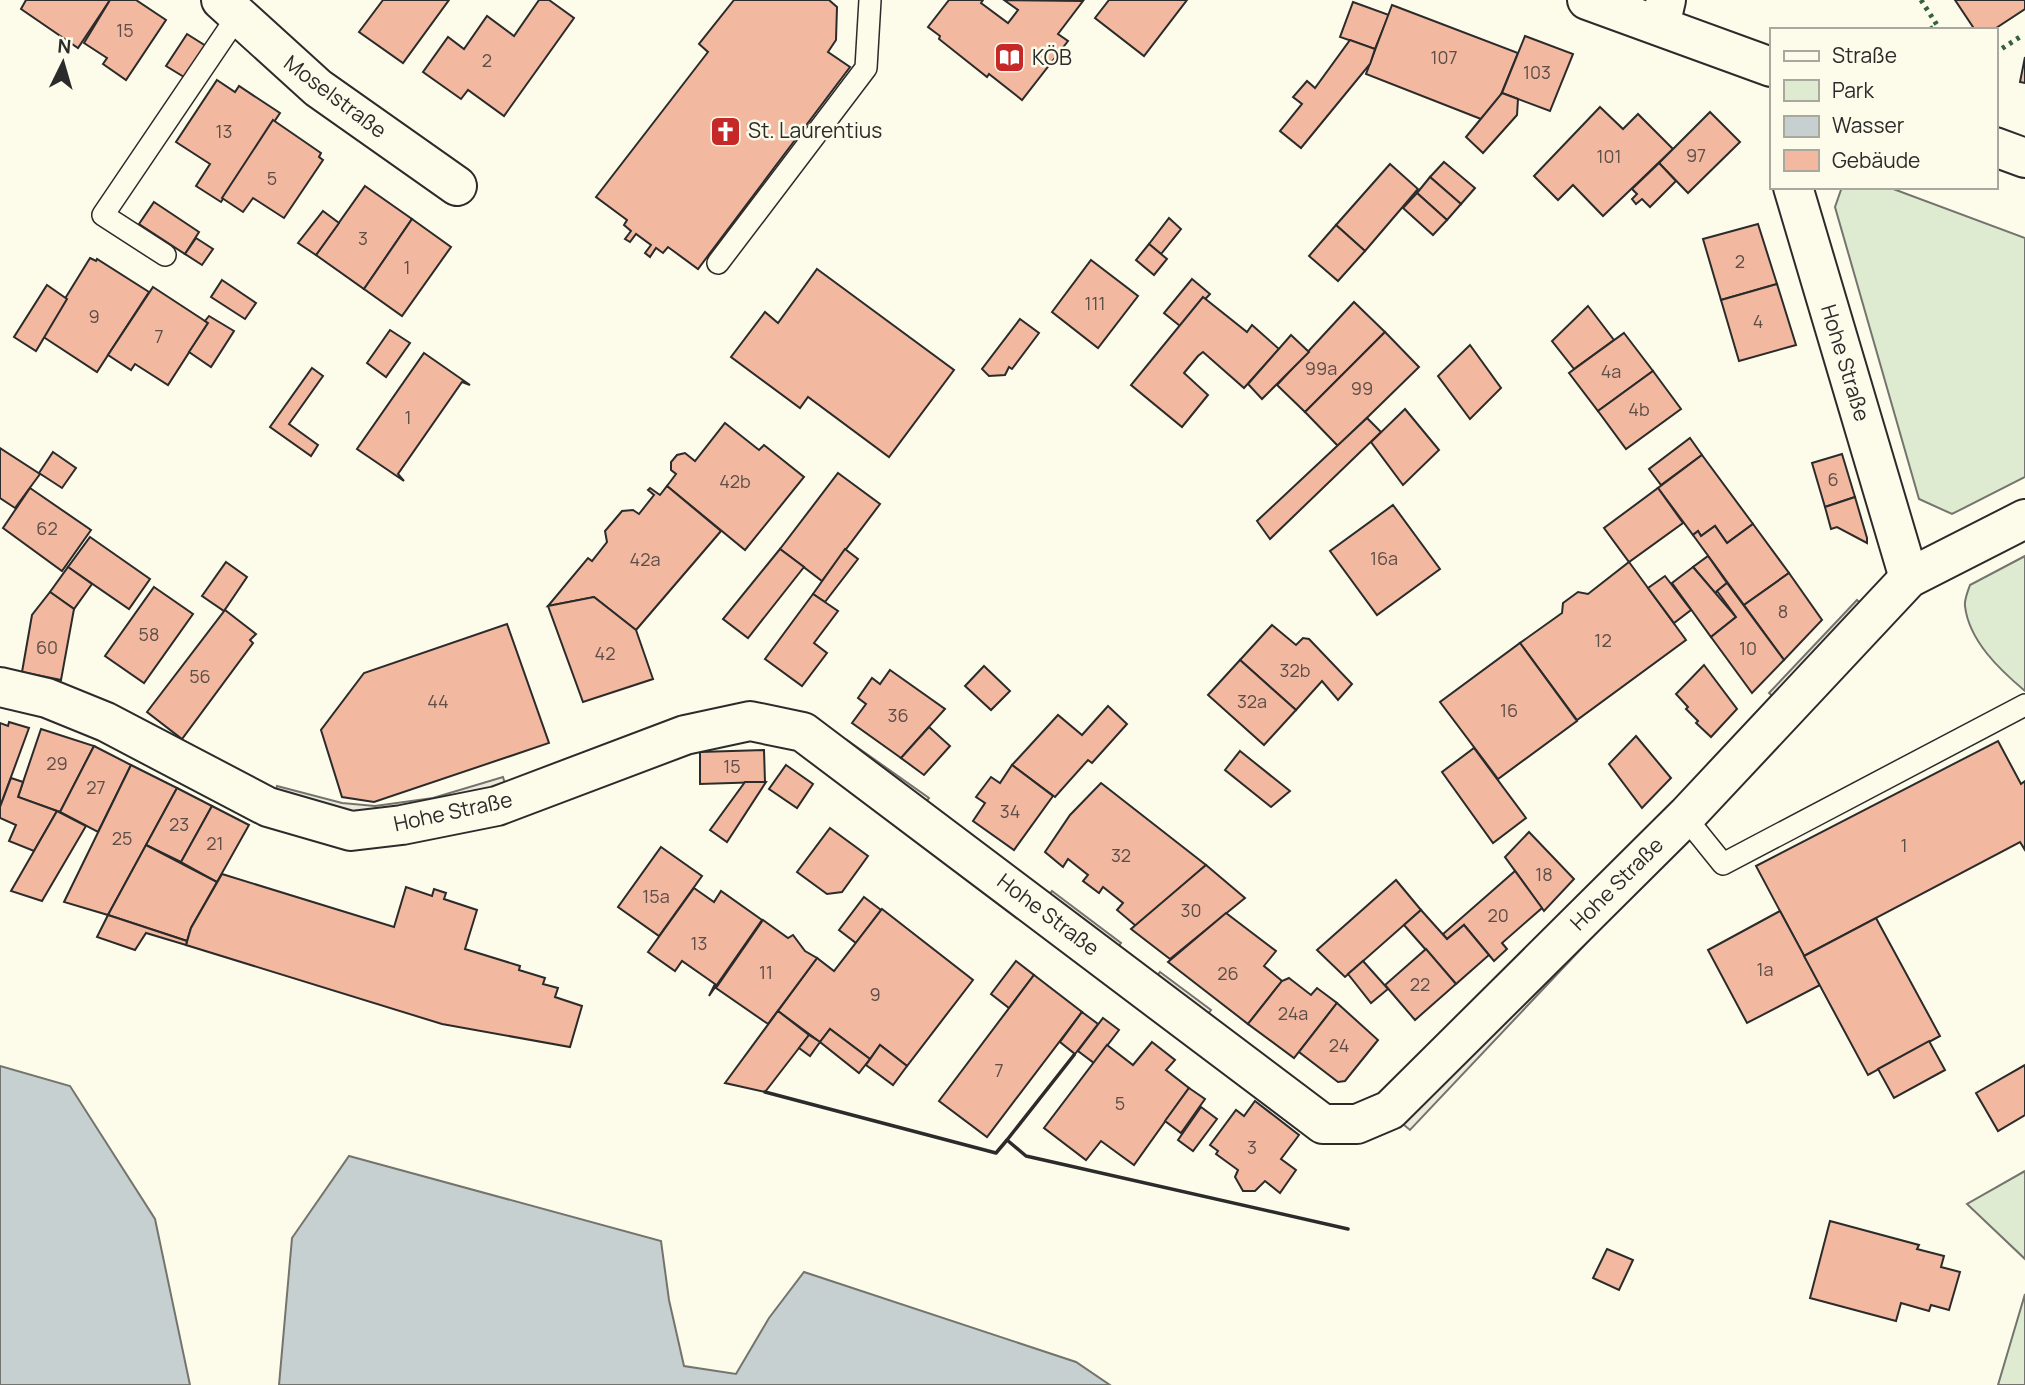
<svg xmlns="http://www.w3.org/2000/svg" width="2025" height="1385" viewBox="0 0 2025 1385" font-family="Manrope,sans-serif">
  <style>
    .green { fill: #deebd1; stroke: #74746e; stroke-width: 2 }
    .parking { fill: #eceadb; stroke: #74746e; stroke-width: 2 }
    .water { fill: #c7d0d0; stroke: #74746e; stroke-width: 2 }
    .building { fill: #f2b8a0; stroke: #2b2b2b; stroke-width: 2 }
    .lines { fill: none; stroke-linecap: round; stroke-linejoin: round }
    .service-casing { stroke: #2b2b2b; stroke-width: 24 }
    .minor-casing { stroke: #2b2b2b; stroke-width: 42 }
    .secondary-casing { stroke: #2b2b2b; stroke-width: 42 }
    .service { stroke: #fdfbea; stroke-width: 21 }
    .minor { stroke: #fdfbea; stroke-width: 38 }
    .secondary { stroke: #fdfbea; stroke-width: 38 }
    .hedge { stroke: #34623c; stroke-width: 5; stroke-dasharray: 3.5 5; stroke-linecap: butt }
    .wall { stroke: #2b2b2b; stroke-width: 3.5 }
    .labels { text-anchor: middle; stroke-width: 5; stroke-linejoin: round; paint-order: stroke }
    .number-label { font-size: 18px; fill: #5d4e48 }
    .poi-label { font-size: 21px; fill: #2b2b2b; stroke: #fdfbea; text-anchor: start }
    .street-label { font-size: 21px; fill: #2b2b2b; stroke: #fdfbea }
  </style>
  <rect width="100%" height="100%" fill="#fdfbea"/>
  <g class="green">
    <polygon points="1842,187 1888,187 2025,238 2025,477 1952,514 1919,499 1835,207"/>
    <path d="M2025,556V691C2000,670 1969,641 1965,606C1964,600 1968,591 1970,585Z"/>
    <polygon points="2025,1171 2025,1259 1967,1204"/>
    <polygon points="2025,1294 2025,1385 1998,1385"/>
  </g>
  <g class="parking">
    <polygon points="1857,600 1868,610 1780,703 1769,693"/>
    <polygon points="847,740 929,798 922,808 840,750"/>
    <polygon points="503,777 506,787 376,819 274,797 277,786 342,803 375,806 433,798"/>
    <polygon points="1052,891 1121,943 1113,953 1044,901"/>
    <polygon points="1614,914 1410,1130 1398,1120"/>
    <polygon points="1160,972 1211,1010 1203,1021 1152,982"/>
  </g>
  <g class="water">
    <polygon points="0,1066 70,1086 155,1219 190,1385 0,1385"/>
    <polygon points="349,1156 661,1241 669,1300 684,1366 736,1374 769,1318 804,1272 1076,1362 1110,1385 279,1385 292,1238"/>
  </g>
  <g class="building">
    <polygon points="26,0 110,0 78,48 21,9"/>
    <polygon points="110,0 136,0 166,20 126,80 103,64 107,58 84,43"/>
    <polygon points="383,0 449,0 403,63 359,32"/>
    <polygon points="539,0 549,0 574,18 504,116 468,90 461,99 423,72 448,37 464,49 487,16 514,36"/>
    <polygon points="734,0 829,0 837,7 836,40 828,52 850,67 698,269 668,247 663,253 656,248 650,257 645,253 651,245 636,234 630,242 625,239 631,231 624,225 627,220 596,197 708,52 699,44"/>
    <polygon points="949,0 983,0 981,3 1008,23 1018,10 1004,0 1083,1 1058,34 1068,41 1022,100 989,74 987,77 939,39 940,36 928,27"/>
    <polygon points="1109,0 1187,0 1144,56 1095,18"/>
    <polygon points="1955,0 2025,0 2025,9 1993,30 1975,30"/>
    <polygon points="1353,2 1389,15 1375,49 1340,37"/>
    <polygon points="1392,5 1518,53 1500,97 1481,119 1366,74"/>
    <polygon points="187,34 206,46 184,77 166,66"/>
    <polygon points="1525,36 1573,54 1550,111 1502,93"/>
    <polygon points="1350,40 1375,49 1370,64 1301,148 1280,131 1302,104 1293,97 1307,81 1315,88"/>
    <polygon points="2025,57 2025,83 2020,82"/>
    <polygon points="217,80 235,92 239,86 280,113 221,202 196,186 210,164 176,142"/>
    <polygon points="1502,93 1518,99 1517,115 1483,153 1466,137"/>
    <polygon points="1600,107 1623,129 1638,114 1673,149 1603,216 1573,185 1558,200 1534,176"/>
    <polygon points="1710,112 1740,142 1688,193 1659,163"/>
    <polygon points="273,120 321,153 319,157 323,160 284,218 253,198 243,212 222,198"/>
    <polygon points="1444,162 1475,188 1461,204 1430,177"/>
    <polygon points="1659,163 1676,181 1650,207 1642,199 1636,204 1632,199 1637,194 1632,189"/>
    <polygon points="1390,164 1418,189 1365,251 1336,225"/>
    <polygon points="1430,177 1461,204 1447,220 1417,193"/>
    <polygon points="365,186 412,219 364,289 316,255"/>
    <polygon points="1417,193 1447,220 1433,235 1403,208"/>
    <polygon points="154,202 199,232 185,254 139,224"/>
    <polygon points="323,211 339,223 316,255 298,243"/>
    <polygon points="1169,218 1181,229 1161,254 1149,244"/>
    <polygon points="412,219 451,247 402,316 364,289"/>
    <polygon points="1758,224 1777,284 1721,300 1703,239"/>
    <polygon points="1336,225 1365,251 1338,281 1309,256"/>
    <polygon points="196,238 213,249 202,265 185,254"/>
    <polygon points="1149,244 1167,259 1154,275 1136,260"/>
    <polygon points="90,258 96,261 97,259 149,292 97,372 42,336"/>
    <polygon points="1091,260 1138,296 1098,348 1052,312"/>
    <polygon points="817,269 954,370 889,457 808,397 800,408 731,357 765,312 778,323"/>
    <polygon points="1192,279 1210,294 1180,326 1164,313"/>
    <polygon points="222,280 256,303 245,319 211,297"/>
    <polygon points="1777,284 1796,345 1739,361 1721,300"/>
    <polygon points="47,285 67,299 36,351 14,337"/>
    <polygon points="153,287 208,323 168,385 135,364 131,370 108,355"/>
    <polygon points="1203,297 1247,332 1252,325 1279,349 1244,388 1203,352 1198,356 1184,373 1208,395 1182,427 1131,385"/>
    <polygon points="1354,302 1385,332 1305,412 1277,385"/>
    <polygon points="1588,306 1614,340 1574,369 1552,341"/>
    <polygon points="209,316 234,331 211,367 189,352 208,323 205,321"/>
    <polygon points="1020,319 1039,333 1012,369 1009,367 1005,375 989,376 982,369"/>
    <polygon points="390,330 410,343 386,377 367,363"/>
    <polygon points="1385,332 1419,367 1338,446 1305,412"/>
    <polygon points="1624,333 1653,371 1598,411 1569,373"/>
    <polygon points="1291,335 1309,352 1262,399 1248,384"/>
    <polygon points="1470,345 1501,388 1470,419 1438,376"/>
    <polygon points="424,353 470,385 462,382 398,474 404,481 357,449"/>
    <polygon points="312,368 323,376 289,424 318,445 311,456 270,427"/>
    <polygon points="1653,371 1681,409 1626,449 1598,411"/>
    <polygon points="1405,409 1439,450 1403,485 1371,442"/>
    <polygon points="1367,418 1381,432 1270,539 1257,521"/>
    <polygon points="725,423 759,450 764,445 804,477 745,550 667,486 676,474 671,470 671,462 677,455 685,453 695,461"/>
    <polygon points="1690,438 1702,455 1661,485 1649,469"/>
    <polygon points="0,448 40,474 15,508 0,498"/>
    <polygon points="53,452 76,468 62,488 39,473"/>
    <polygon points="1842,454 1855,497 1825,507 1812,463"/>
    <polygon points="1702,455 1753,524 1727,543 1715,526 1701,536 1698,531 1693,535 1658,488"/>
    <polygon points="838,473 880,504 822,581 780,549"/>
    <polygon points="667,486 721,531 636,630 594,597 548,606 588,558 592,561 607,542 605,531 622,511 633,510 639,514 654,495 648,490 650,488 660,495"/>
    <polygon points="30,488 91,530 62,571 3,528"/>
    <polygon points="1658,488 1683,523 1629,562 1604,528"/>
    <polygon points="1855,497 1867,538 1867,543 1837,527 1831,529 1825,507"/>
    <polygon points="1393,505 1440,569 1377,615 1330,551"/>
    <polygon points="1753,524 1789,573 1744,605 1693,535 1698,531 1701,536 1715,526 1727,543"/>
    <polygon points="90,537 150,579 129,609 68,567"/>
    <polygon points="780,549 804,567 748,638 723,619"/>
    <polygon points="845,549 858,559 825,602 813,594"/>
    <polygon points="1708,556 1727,583 1715,593 1693,567"/>
    <polygon points="226,562 247,577 224,611 202,596"/>
    <polygon points="1629,562 1686,640 1577,720 1520,643 1562,613 1563,603 1578,592 1588,594"/>
    <polygon points="68,567 92,584 74,609 50,592"/>
    <polygon points="1693,567 1736,617 1711,637 1672,583"/>
    <polygon points="1789,573 1822,620 1784,660 1744,605"/>
    <polygon points="1665,576 1691,610 1674,623 1648,588"/>
    <polygon points="1727,583 1784,660 1752,693 1711,637 1736,617 1717,591"/>
    <polygon points="154,587 193,614 144,683 105,656"/>
    <polygon points="50,592 74,609 61,680 22,672 32,615"/>
    <polygon points="813,594 838,611 814,643 827,653 802,686 765,659"/>
    <polygon points="594,597 636,630 653,679 583,702 548,606"/>
    <polygon points="225,610 256,634 250,640 253,643 182,739 147,712"/>
    <polygon points="507,624 549,743 374,802 342,797 321,730 364,673"/>
    <polygon points="1272,625 1296,645 1303,638 1309,639 1352,684 1338,700 1322,681 1296,710 1240,660"/>
    <polygon points="1520,643 1577,721 1498,779 1440,702"/>
    <polygon points="1240,660 1296,710 1264,745 1208,695"/>
    <polygon points="1704,665 1737,709 1711,737 1696,723 1698,721 1686,709 1688,707 1676,694"/>
    <polygon points="984,666 1010,691 991,710 965,686"/>
    <polygon points="890,670 945,709 901,758 852,723 866,704 858,698 872,678 880,684"/>
    <polygon points="1108,706 1127,724 1092,763 1088,760 1055,797 1012,765 1058,715 1082,735"/>
    <polygon points="9,722 29,728 0,807 0,723 8,726"/>
    <polygon points="929,727 950,746 924,775 901,758"/>
    <polygon points="41,729 94,746 60,812 18,797"/>
    <polygon points="1636,736 1671,778 1642,808 1609,764"/>
    <polygon points="1998,741 2021,784 2025,781 2025,850 2020,842 1804,956 1756,866"/>
    <polygon points="94,746 131,765 98,832 60,812"/>
    <polygon points="1474,748 1526,818 1493,843 1442,772"/>
    <polygon points="764,750 765,782 700,784 700,752"/>
    <polygon points="1240,751 1290,791 1271,807 1225,770"/>
    <polygon points="131,765 177,788 108,915 64,902"/>
    <polygon points="786,765 813,784 797,808 769,789"/>
    <polygon points="1012,765 1053,796 1014,850 973,821 985,803 976,797 991,777 1000,783"/>
    <polygon points="11,778 23,782 18,797 57,811 34,851 9,841 16,825 0,818 0,807"/>
    <polygon points="745,782 766,782 727,842 710,830"/>
    <polygon points="1101,783 1206,865 1136,926 1117,910 1123,903 1103,887 1099,893 1083,881 1088,875 1068,859 1063,867 1045,852 1070,815"/>
    <polygon points="177,788 212,806 181,862 146,845"/>
    <polygon points="212,806 249,825 217,882 181,862"/>
    <polygon points="57,811 86,826 42,901 11,891"/>
    <polygon points="830,828 868,856 842,892 827,894 797,872"/>
    <polygon points="1529,832 1574,879 1544,911 1505,857"/>
    <polygon points="146,845 217,882 191,928 187,941 108,915"/>
    <polygon points="661,847 702,876 659,936 618,907"/>
    <polygon points="1206,865 1245,898 1170,959 1131,929"/>
    <polygon points="1515,871 1542,908 1502,943 1507,949 1494,961 1464,925 1447,939 1443,934"/>
    <polygon points="222,874 394,927 406,887 432,896 434,889 446,893 444,899 477,910 465,949 520,966 519,970 545,978 543,984 558,988 555,997 582,1006 570,1047 442,1024 186,945 191,928"/>
    <polygon points="1396,880 1421,910 1345,977 1317,950"/>
    <polygon points="694,888 714,902 721,891 762,920 709,996 715,984 682,961 675,971 648,952"/>
    <polygon points="864,897 881,910 856,943 839,930"/>
    <polygon points="882,909 973,980 907,1066 880,1045 870,1059 830,1029 820,1042 778,1011 817,958 834,971"/>
    <polygon points="1421,910 1447,939 1464,925 1489,955 1456,984 1404,925"/>
    <polygon points="1780,911 1820,985 1747,1023 1708,950"/>
    <polygon points="1226,913 1276,951 1264,966 1282,981 1248,1024 1168,962"/>
    <polygon points="108,915 187,941 186,945 146,933 135,950 97,937"/>
    <polygon points="1876,918 1940,1036 1868,1075 1804,956"/>
    <polygon points="763,920 788,938 793,935 805,951 817,958 768,1024 716,988"/>
    <polygon points="1426,949 1456,984 1415,1020 1385,985"/>
    <polygon points="1016,961 1034,975 1009,1008 991,994"/>
    <polygon points="1363,961 1388,989 1371,1003 1348,974"/>
    <polygon points="1034,975 1082,1012 987,1137 939,1101"/>
    <polygon points="1289,978 1311,995 1317,988 1337,1003 1294,1058 1248,1024 1282,981"/>
    <polygon points="1337,1003 1378,1040 1345,1081 1338,1082 1299,1052"/>
    <polygon points="778,1011 809,1035 799,1048 765,1092 725,1083"/>
    <polygon points="1082,1012 1098,1024 1075,1054 1060,1042"/>
    <polygon points="1103,1018 1119,1030 1094,1063 1078,1051"/>
    <polygon points="830,1029 870,1059 859,1073 820,1042"/>
    <polygon points="809,1035 820,1042 810,1056 799,1048"/>
    <polygon points="1929,1041 1945,1070 1894,1098 1878,1069"/>
    <polygon points="1152,1042 1175,1060 1166,1070 1189,1088 1134,1165 1101,1141 1086,1160 1044,1128 1107,1045 1133,1065"/>
    <polygon points="880,1045 907,1066 893,1085 866,1065"/>
    <polygon points="2025,1065 2025,1115 1998,1131 1976,1093"/>
    <polygon points="1189,1088 1205,1099 1181,1133 1165,1121"/>
    <polygon points="1255,1101 1299,1135 1281,1159 1296,1170 1280,1193 1265,1181 1255,1191 1243,1191 1235,1177 1238,1170 1216,1154 1218,1151 1210,1145 1236,1110 1244,1116"/>
    <polygon points="1201,1107 1217,1119 1193,1151 1178,1140"/>
    <polygon points="1830,1221 1919,1245 1917,1249 1944,1256 1941,1267 1960,1272 1949,1310 1931,1305 1929,1311 1901,1303 1896,1321 1810,1298"/>
    <polygon points="1607,1249 1633,1260 1619,1290 1593,1278"/>
  </g>
  <g class="lines">
    <defs>
      <g id="service">
        <polyline points="165,255 103,215 237,17"/>
        <polyline points="718,263 866,68 870,0"/>
        <polyline points="1685,817 1723,864 2025,705"/>
      </g>
      <g id="minor">
        <polyline points="221,0 318,88 457,186"/>
        <polyline points="1660,26 1666,0"/>
        <polyline points="1793,187 1909,578"/>
        <polyline points="0,687 47,698 106,722 268,807 351,831 402,825 497,806 685,735 750,721 803,732 1323,1124 1357,1124 1390,1110 1687,815 1909,578 2025,519"/>
      </g>
      <g id="secondary">
        <polyline points="1587,0 1771,67"/>
        <polyline points="1995,147 2025,158"/>
      </g>
    </defs>
    <use href="#service" class="service-casing"/>
    <use href="#minor" class="minor-casing"/>
    <use href="#secondary" class="secondary-casing"/>
    <use href="#service" class="service"/>
    <use href="#minor" class="minor"/>
    <use href="#secondary" class="secondary"/>
    <g class="hedge">
      <polyline points="1921,0 1937,25 1929,30"/>
      <polyline points="1995,53 2023,35"/>
    </g>
    <g class="wall">
      <polyline points="765,1092 996,1153 1007,1140 1026,1156 1348,1229"/>
      <polyline points="1007,1140 1074,1055"/>
    </g>
  </g>
  <defs>
    <symbol id="library-square" viewBox="-11 -11 22 22"><rect x="-9" y="-9" width="18" height="18" rx="4" fill="#c62828" stroke="#fdfbea"/><path d="M-6-4Q-3-5.5-.7-3.5V5Q-3 3-6 4ZM6-4Q3-5.5 .7-3.5V5Q3 3 6 4Z" fill="#fff"/></symbol>
    <symbol id="church-square" viewBox="-11 -11 22 22"><rect x="-9" y="-9" width="18" height="18" rx="4" fill="#c62828" stroke="#fdfbea"/><path d="M-1.2-6h2.4v3.5h3.3v2.4h-3.3V6h-2.4V-.1h-3.3v-2.4h3.3Z" fill="#fff"/></symbol>
  </defs>
  <g fill-rule="evenodd">
    <use href="#library-square" x="992" y="40" width="35" height="35"/>
    <use href="#church-square" x="708" y="114" width="35" height="35"/>
  </g>
  <g class="labels">
    <g class="number-label">
      <text x="125" y="37">15</text>
      <text x="1444" y="64">107</text>
      <text x="487" y="67">2</text>
      <text x="1537" y="79">103</text>
      <text x="224" y="138">13</text>
      <text x="1696" y="162">97</text>
      <text x="1609" y="163">101</text>
      <text x="272" y="185">5</text>
      <text x="363" y="245">3</text>
      <text x="1740" y="268">2</text>
      <text x="407" y="274">1</text>
      <text x="1095" y="310">111</text>
      <text x="94" y="323">9</text>
      <text x="1758" y="328">4</text>
      <text x="159" y="343">7</text>
      <text x="1321" y="375">99a</text>
      <text x="1611" y="378">4a</text>
      <text x="1362" y="395">99</text>
      <text x="1639" y="416">4b</text>
      <text x="408" y="424">1</text>
      <text x="1833" y="486">6</text>
      <text x="735" y="488">42b</text>
      <text x="47" y="535">62</text>
      <text x="1384" y="565">16a</text>
      <text x="645" y="566">42a</text>
      <text x="1783" y="618">8</text>
      <text x="149" y="641">58</text>
      <text x="1603" y="647">12</text>
      <text x="47" y="654">60</text>
      <text x="1748" y="655">10</text>
      <text x="605" y="660">42</text>
      <text x="1295" y="677">32b</text>
      <text x="200" y="683">56</text>
      <text x="438" y="708">44</text>
      <text x="1252" y="708">32a</text>
      <text x="1509" y="717">16</text>
      <text x="898" y="722">36</text>
      <text x="57" y="770">29</text>
      <text x="732" y="773">15</text>
      <text x="96" y="794">27</text>
      <text x="1010" y="818">34</text>
      <text x="179" y="831">23</text>
      <text x="122" y="845">25</text>
      <text x="215" y="850">21</text>
      <text x="1904" y="852">1</text>
      <text x="1121" y="862">32</text>
      <text x="1544" y="881">18</text>
      <text x="656" y="903">15a</text>
      <text x="1191" y="917">30</text>
      <text x="1498" y="922">20</text>
      <text x="699" y="950">13</text>
      <text x="1765" y="976">1a</text>
      <text x="766" y="979">11</text>
      <text x="1228" y="980">26</text>
      <text x="1420" y="991">22</text>
      <text x="875" y="1001">9</text>
      <text x="1293" y="1020">24a</text>
      <text x="1339" y="1052">24</text>
      <text x="999" y="1077">7</text>
      <text x="1120" y="1110">5</text>
      <text x="1252" y="1154">3</text>
    </g>
    <g class="poi-label">
      <text x="1032" y="65">KÖB</text>
      <text x="748" y="138">St. Laurentius</text>
    </g>
    <g class="street-label">
      <text transform="translate(335 97) rotate(37)" y="7">Moselstraße</text>
      <text transform="translate(1845 363) rotate(73)" y="7">Hohe Straße</text>
      <text transform="translate(453 812) rotate(-12)" y="7">Hohe Straße</text>
      <text transform="translate(1617 884) rotate(-45)" y="7">Hohe Straße</text>
      <text transform="translate(1048 915) rotate(37)" y="7">Hohe Straße</text>
    </g>
  </g>
  <rect x="1770" y="28" width="228" height="161" fill="#fdfbea" stroke="#a9a89e" stroke-width="2"/>
  <rect x="1784" y="51" width="35" height="10" fill="#fdfbea" stroke="#a9a89e" stroke-width="2"/>
  <text x="1832" y="63" font-size="21" fill="#2b2b2b">Straße</text>
  <rect x="1784" y="80" width="35" height="21" fill="#deebd1" stroke="#a9a89e" stroke-width="2"/>
  <text x="1832" y="98" font-size="21" fill="#2b2b2b">Park</text>
  <rect x="1784" y="116" width="35" height="21" fill="#c7d0d0" stroke="#a9a89e" stroke-width="2"/>
  <text x="1832" y="133" font-size="21" fill="#2b2b2b">Wasser</text>
  <rect x="1784" y="150" width="35" height="21" fill="#f2b8a0" stroke="#a9a89e" stroke-width="2"/>
  <text x="1832" y="168" font-size="21" fill="#2b2b2b">Gebäude</text>
  <g transform="translate(63 63) rotate(5)" stroke="#fdfbea" stroke-width="5" paint-order="stroke">
  <path d="M0-5L12 26L0 18L-12 26Z" fill="#2b2b2b"/>
  <text y="-10" font-size="19" font-weight="bold" text-anchor="middle" fill="#2b2b2b">N</text>
  </g>
</svg>
